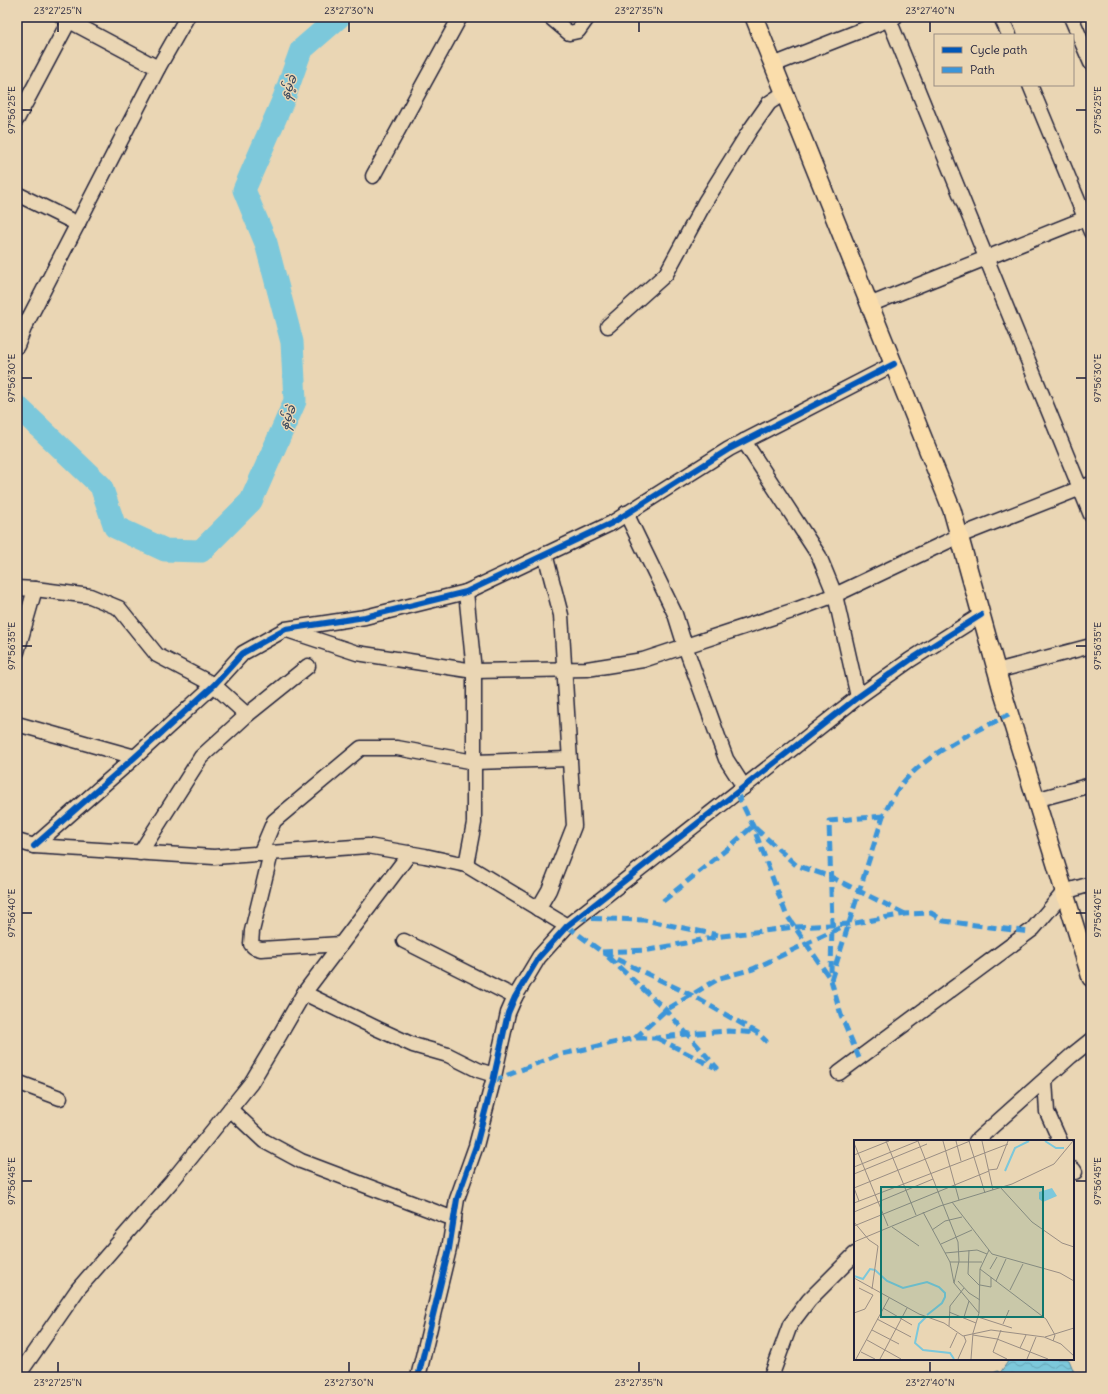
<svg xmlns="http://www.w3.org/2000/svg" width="1108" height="1394" viewBox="0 0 1108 1394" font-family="Delius,'Noto Sans Myanmar',sans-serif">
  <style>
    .water { fill: url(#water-waves); stroke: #58869b }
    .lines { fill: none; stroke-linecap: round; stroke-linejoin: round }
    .river { stroke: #7cc8db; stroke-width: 23 }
    .minor-casing { stroke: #22223b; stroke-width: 17 }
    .major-casing { stroke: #22223b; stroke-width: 20 }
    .minor { stroke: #ead6b4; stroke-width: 14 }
    .major { stroke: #faddab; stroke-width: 17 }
    .quiet { stroke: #3b95d9; stroke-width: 5; stroke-dasharray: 10 5; stroke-linecap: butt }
    .cycleway-casing { stroke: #ead6b4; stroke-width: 8 }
    .cycleway { stroke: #0057b8; stroke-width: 6 }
    .ticks { fill: none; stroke: #22223b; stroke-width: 1.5 }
    .labels { text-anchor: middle; stroke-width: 3; stroke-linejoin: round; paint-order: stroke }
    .water-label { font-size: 13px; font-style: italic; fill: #34435b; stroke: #ead6b4 }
    .inset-river { fill: none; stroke: #7cc8db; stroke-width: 2 }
    .inset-road { fill: none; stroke: #9a8e84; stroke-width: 1 }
    .view { fill: #0f766e; fill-opacity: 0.15; stroke: #0f766e; stroke-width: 2 }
    .inset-edge { fill: none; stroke: #22223b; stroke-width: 2 }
    .neatline { fill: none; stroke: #22223b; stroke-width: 1.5 }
    .ticks-label { font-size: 10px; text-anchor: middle; fill: #22223b }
  </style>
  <defs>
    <pattern id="water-waves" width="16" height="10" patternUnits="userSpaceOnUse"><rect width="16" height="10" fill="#7cc8db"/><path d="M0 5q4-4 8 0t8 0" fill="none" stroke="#65a2b3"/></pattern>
  </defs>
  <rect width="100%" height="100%" fill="#ead6b4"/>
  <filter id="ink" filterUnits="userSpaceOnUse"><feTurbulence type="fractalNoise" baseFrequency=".025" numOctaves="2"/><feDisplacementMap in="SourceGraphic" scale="8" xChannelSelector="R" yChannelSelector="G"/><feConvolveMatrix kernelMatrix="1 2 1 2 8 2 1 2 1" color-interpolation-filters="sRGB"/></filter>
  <g filter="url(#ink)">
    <polygon class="water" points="1008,1359 1067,1359 1069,1360 1076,1377 991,1377 993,1373 998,1371 1000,1373 1007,1363"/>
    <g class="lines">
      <polyline class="river" points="17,406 101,486 115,527 165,550 201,551 251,501 295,401 292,342 266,243 244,190 284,98 301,50 339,17"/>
      <defs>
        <g id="minor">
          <polyline points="62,17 158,68"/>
          <polyline points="550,17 569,33 578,31 588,17"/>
          <polyline points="888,17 1091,515"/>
          <polyline points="1001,17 1009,35"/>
          <polyline points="1071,17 1091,63"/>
          <polyline points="773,65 895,17"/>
          <polyline points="1030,85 1091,232"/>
          <polyline points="17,119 69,21"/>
          <polyline points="373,176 460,17"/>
          <polyline points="17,194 78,224"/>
          <polyline points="869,305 1091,216"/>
          <polyline points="608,326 666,274 705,202 750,130 769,103 784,93"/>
          <polyline points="17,346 24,328 158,68 187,17"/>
          <polyline points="744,441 819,556 835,595 858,697"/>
          <polyline points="626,513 675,614 685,646 726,759 744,787"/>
          <polyline points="17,588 35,589 90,596 119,608 157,655 214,685 247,715"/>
          <polyline points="287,630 357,653 474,671 587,669 643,660 795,610 835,595 959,536 1091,484"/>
          <polyline points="17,652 35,589"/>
          <polyline points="996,671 1091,646"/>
          <polyline points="17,724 135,757"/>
          <polyline points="1035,800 1091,785"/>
          <polyline points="17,841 34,846 214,857 368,846 425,856 466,865 567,926"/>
          <polyline points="34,846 135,757 214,685 243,653 286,629 365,617 466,592 612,523 729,449 894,364"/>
          <polyline points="140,853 201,757 247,715 308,666"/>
          <polyline points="271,853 252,931 251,944 254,947 261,949 341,944"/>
          <polyline points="260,854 274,821 361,748 397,748 474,762 569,759"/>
          <polyline points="466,865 474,823 474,671 466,592"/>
          <polyline points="538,909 549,890 574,826 561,615 545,554"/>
          <polyline points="404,941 515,997"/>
          <polyline points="304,993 378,1029 413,1045 448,1055 478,1070 494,1075"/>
          <polyline points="839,1073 1033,929 1064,892 1091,884"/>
          <polyline points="1045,1080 1047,1112 1060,1141"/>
          <polyline points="17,1082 60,1098"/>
          <polyline points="230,1109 264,1141 301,1161 454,1219"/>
          <polyline points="976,1141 1071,1056 1091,1040"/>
          <polyline points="1073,1169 1075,1172"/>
          <polyline points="17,1377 78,1289 172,1181 251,1083 278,1038 304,993 410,853"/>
          <polyline points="418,1377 449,1249 457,1199 476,1146 493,1081 508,1013 515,997 539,957 567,926 858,697 910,660 981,615"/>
          <polyline points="771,1377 790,1325 809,1300 855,1254"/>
        </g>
        <polyline id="major" points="754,17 952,510 1002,690 1091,978"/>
      </defs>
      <use href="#minor" class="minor-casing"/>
      <use href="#major" class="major-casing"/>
      <use href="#minor" class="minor"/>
      <use href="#major" class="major"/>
      <g class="quiet">
        <polyline points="143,19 143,17"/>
        <polyline points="737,793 753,826 786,914 831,980 841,1015 859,1058"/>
        <polyline points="663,901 727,849 753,826 796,865 831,877 905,914"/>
        <polyline points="577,918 644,920 718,935"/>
        <polyline points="567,926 602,952 691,995 758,1033 767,1042"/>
        <polyline points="602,952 649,950 722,936 795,927 850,924 905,914 931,913 944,921 1029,932"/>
        <polyline points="608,957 666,1010 718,1069"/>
        <polyline points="831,972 832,925 829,821 883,816"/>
        <path d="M831,980L883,816C890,803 897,788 908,777C937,748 973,732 1009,715"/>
        <polyline points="635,1038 666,1010 720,978 753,969 846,925"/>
        <polyline points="657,1038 714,1067"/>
        <polyline points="493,1081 558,1055 635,1038 657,1038 687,1034 728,1031 758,1033"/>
      </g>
      <defs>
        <g id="cycleway">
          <polyline points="34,846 135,757 214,685 243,653 286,629 365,617 466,592 612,523 729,449 894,364"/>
          <polyline points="418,1377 449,1249 457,1199 476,1146 493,1081 508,1013 515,997 539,957 567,926 858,697 910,660 981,615"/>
        </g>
      </defs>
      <use href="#cycleway" class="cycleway-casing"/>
      <use href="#cycleway" class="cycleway"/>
    </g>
  </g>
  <path class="ticks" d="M58,22V32M349,22V32M639,22V32M930,22V32M22,110H32M1076,110H1086M22,378H32M1076,378H1086M22,646H32M1076,646H1086M22,913H32M1076,913H1086M22,1181H32M1076,1181H1086M58,1362V1372M349,1362V1372M639,1362V1372M930,1362V1372"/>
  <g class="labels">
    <g class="water-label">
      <text transform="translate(288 87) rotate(-70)" y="5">နမ့်ခဲ</text>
      <text transform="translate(287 417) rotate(-68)" y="5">နမ့်ခဲ</text>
    </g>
  </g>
  <g transform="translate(854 1140)">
    <rect width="220" height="220" fill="#ead6b4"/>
    <path d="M198,48L203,56L189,62L185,59V52Z" fill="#7cc8db"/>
    <path class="inset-river" d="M191,1L202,8H210M151,31L161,8L175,1M0,136L9,139L16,129L21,130L33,141L49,148L73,142L85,147L91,153V157L88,163L73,175M72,177L65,184L61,203L69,210L96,213L100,219"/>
    <path class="inset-road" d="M32,1L62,75M89,1L105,60M102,1L107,21M115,1L131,53M128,1L139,50M0,3L34,86M0,15L35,1M0,27L64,1L104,102L105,121L100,143M135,30L143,29L154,1M0,34L73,4M146,47L178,82L208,103L220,107M0,48L116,1M0,48L5,61M98,62L138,114L206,133L220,141M0,63L154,4M0,72L79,39M69,72L96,122L100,143L125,173M0,82L15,100L24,106L18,149M0,86L135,31M38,87L65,106M78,90L91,81L108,77M0,102L86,66L158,44L200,24L219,1M87,104L118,90M115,110L114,134L126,146M91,113L123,110L133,114M96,122H128M126,129L192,179L201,195L199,201M136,129L143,117M0,138L65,174L90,183L109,196L137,190L190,197L207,204L220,216M104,141L115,153L126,160M142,141L152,119M126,145L137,147V137M156,150L169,124M29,168L58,185M95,172L122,183M0,173L11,169L19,155L5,148M110,177L115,161M124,177L158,188M23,179L57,197M149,184L155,170M95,186L96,166L110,148M18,190L45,204M147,190L139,212L153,219M119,195L143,199L194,219M191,197L220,188M13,200L47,219M96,208L103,193M166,208L172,195M7,212L21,219M2,219L35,158M26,219L53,168M104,219L112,201L110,196M117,219L119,193L125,173L126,129L135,110M173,219L182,197"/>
    <path class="view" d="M27,47H189V177H27Z"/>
    <rect width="220" height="220" class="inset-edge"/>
  </g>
  <rect width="1108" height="1394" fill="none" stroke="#ead6b4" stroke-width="44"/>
  <rect x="934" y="34" width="140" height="52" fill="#ead6b4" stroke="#9a8e84"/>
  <rect x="942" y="47" width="20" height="6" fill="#0057b8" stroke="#9a8e84"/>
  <text x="970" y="54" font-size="12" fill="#22223b">Cycle path</text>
  <rect x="942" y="67" width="20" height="6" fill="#3b95d9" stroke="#9a8e84"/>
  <text x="970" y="74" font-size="12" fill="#22223b">Path</text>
  <rect x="22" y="22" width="1064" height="1350" class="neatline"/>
  <g class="ticks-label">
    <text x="58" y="14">23°27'25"N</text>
    <text x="349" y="14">23°27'30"N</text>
    <text x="639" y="14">23°27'35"N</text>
    <text x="930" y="14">23°27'40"N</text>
    <text transform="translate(1097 110) rotate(-90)" y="4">97°56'25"E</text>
    <text transform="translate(11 110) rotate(-90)" y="4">97°56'25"E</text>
    <text transform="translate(1097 378) rotate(-90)" y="4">97°56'30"E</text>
    <text transform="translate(11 378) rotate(-90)" y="4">97°56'30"E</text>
    <text transform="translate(1097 646) rotate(-90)" y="4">97°56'35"E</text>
    <text transform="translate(11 646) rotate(-90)" y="4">97°56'35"E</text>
    <text transform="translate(1097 913) rotate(-90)" y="4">97°56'40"E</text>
    <text transform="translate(11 913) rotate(-90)" y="4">97°56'40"E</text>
    <text transform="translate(11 1181) rotate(-90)" y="4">97°56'45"E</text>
    <text transform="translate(1097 1181) rotate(-90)" y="4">97°56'45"E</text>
    <text x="58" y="1386">23°27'25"N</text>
    <text x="349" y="1386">23°27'30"N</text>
    <text x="639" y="1386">23°27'35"N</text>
    <text x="930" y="1386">23°27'40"N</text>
  </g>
</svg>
